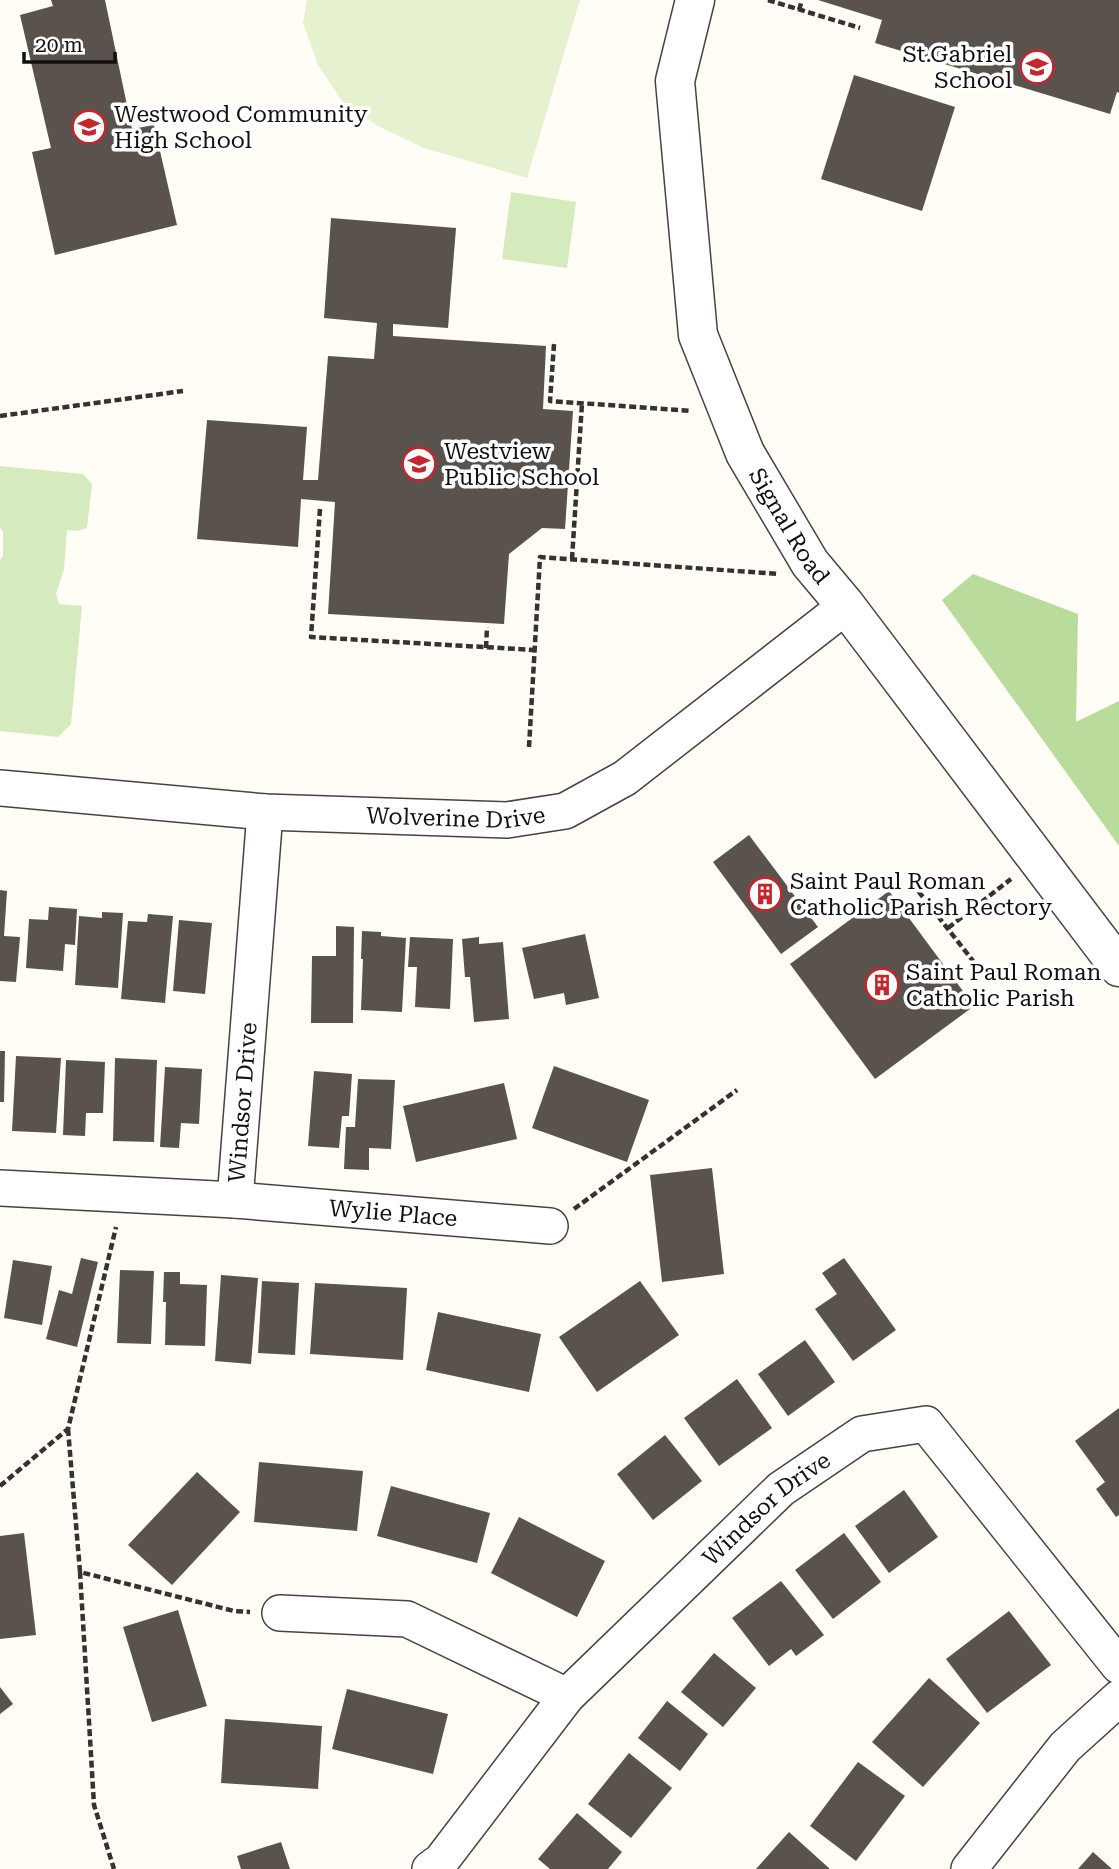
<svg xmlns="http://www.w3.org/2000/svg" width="1119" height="1869" viewBox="0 0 1119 1869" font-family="'Roboto Serif',serif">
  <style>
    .green { fill: #d5ebbd }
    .forest { fill: #b9dc9c }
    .pitch { fill: #e6f2cf }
    .building { fill: #5a524d }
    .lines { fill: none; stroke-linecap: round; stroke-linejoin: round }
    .minor-casing { stroke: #444; stroke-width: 38 }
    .tertiary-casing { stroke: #444; stroke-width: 41 }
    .path { stroke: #333; stroke-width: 4.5; stroke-dasharray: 7 3.5; stroke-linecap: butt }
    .minor { stroke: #fff; stroke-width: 35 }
    .tertiary { stroke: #fff; stroke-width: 38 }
    .labels { text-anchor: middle; stroke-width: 7; stroke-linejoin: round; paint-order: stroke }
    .poi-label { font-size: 23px; fill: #111; stroke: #fff; text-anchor: start }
    .street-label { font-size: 23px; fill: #111; stroke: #fff }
  </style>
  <rect width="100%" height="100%" fill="#fffdf5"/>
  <g class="green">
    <polygon points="511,192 576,202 567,268 502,259"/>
    <polygon points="0,466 83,474 92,484 87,528 78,531 67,530 64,569 56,594 59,604 82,606 71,724 58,737 0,731 0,560 3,556 3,531 0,528"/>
  </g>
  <polygon class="forest" points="973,574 1078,614 1076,722 1119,701 1119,846 942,600"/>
  <polygon class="pitch" points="307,0 580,0 527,178 424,148 378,126 342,101 318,65 303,23"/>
  <g class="building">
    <polygon points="51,0 105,0 132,129 154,125 177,225 55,255 32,152 51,148 20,15 53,6"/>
    <polygon points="818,0 1119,0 1119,93 1117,92 1110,114 875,43 882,20"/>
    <polygon points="854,75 955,107 922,211 821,179"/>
    <polygon points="331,218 456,228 448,328 393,324 393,336 546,346 543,409 573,411 565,529 542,528 509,554 504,624 328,614 335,502 301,499 298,547 197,539 207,420 307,427 303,480 318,480 328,356 374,359 377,323 324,318"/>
    <polygon points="749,835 818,927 781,954 713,862"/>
    <polygon points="0,890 7,891 4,936 20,937 16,982 0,981"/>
    <polygon points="889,891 974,1006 875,1079 790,964"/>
    <polygon points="49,907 77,909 75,945 65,944 63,971 26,968 29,919 48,920"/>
    <polygon points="102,912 123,913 118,988 75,985 79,916 102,918"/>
    <polygon points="148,914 173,916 165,1003 121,999 128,921 147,922"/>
    <polygon points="179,920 212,923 205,994 173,991"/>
    <polygon points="336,926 354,927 353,1023 311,1023 312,956 336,956"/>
    <polygon points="362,931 381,932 381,936 406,938 402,1012 361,1010 363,959 361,959"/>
    <polygon points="585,934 599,998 566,1005 564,993 534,999 522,948"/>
    <polygon points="410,937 453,939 450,1009 415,1007 417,967 408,967"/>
    <polygon points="479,937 479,944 503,942 509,1019 474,1022 470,977 465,977 462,939"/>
    <polygon points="0,1051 5,1051 4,1102 0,1102"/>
    <polygon points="16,1056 61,1058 56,1133 12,1131"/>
    <polygon points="115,1058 157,1060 154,1142 113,1141"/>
    <polygon points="66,1060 105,1062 103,1113 86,1113 85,1136 63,1135"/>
    <polygon points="554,1066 649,1100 627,1162 532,1128"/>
    <polygon points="165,1067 202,1069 199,1124 181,1123 179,1148 160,1147"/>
    <polygon points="314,1071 352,1074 349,1116 342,1116 339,1148 308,1146"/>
    <polygon points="358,1079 395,1080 391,1149 369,1148 369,1170 344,1169 346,1127 355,1127"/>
    <polygon points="504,1083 517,1139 416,1162 403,1106"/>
    <polygon points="712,1168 724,1274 662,1282 650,1175"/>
    <polygon points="81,1258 98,1262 77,1347 46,1339 59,1290 72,1294"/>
    <polygon points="844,1258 896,1330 853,1361 815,1309 837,1294 822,1273"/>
    <polygon points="13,1260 52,1266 42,1325 4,1318"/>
    <polygon points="120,1270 154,1271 151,1344 117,1343"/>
    <polygon points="164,1272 180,1272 180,1284 207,1285 205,1346 165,1345 166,1302 163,1302"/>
    <polygon points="221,1275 258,1278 251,1364 215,1361"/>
    <polygon points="262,1281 299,1283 295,1355 258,1353"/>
    <polygon points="640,1281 679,1335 597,1392 559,1337"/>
    <polygon points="315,1283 407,1288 403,1360 310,1354"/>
    <polygon points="438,1312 541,1334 529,1392 426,1370"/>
    <polygon points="805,1340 835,1382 788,1416 758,1374"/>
    <polygon points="737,1379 772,1428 719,1466 684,1418"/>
    <polygon points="1119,1408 1119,1515 1116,1517 1096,1489 1105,1482 1075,1441"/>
    <polygon points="665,1435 702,1481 653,1520 617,1474"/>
    <polygon points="259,1462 363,1471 357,1531 254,1522"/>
    <polygon points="197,1472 240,1512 172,1585 128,1545"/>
    <polygon points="391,1486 490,1513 477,1563 377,1536"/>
    <polygon points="904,1490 938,1537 889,1573 855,1526"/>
    <polygon points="519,1517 605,1561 577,1617 491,1573"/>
    <polygon points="24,1533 36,1635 0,1639 0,1536"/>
    <polygon points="844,1533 881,1582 833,1619 795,1570"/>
    <polygon points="781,1581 824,1635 796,1656 791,1649 769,1666 732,1618"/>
    <polygon points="178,1610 207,1706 152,1722 123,1627"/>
    <polygon points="1009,1611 1051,1665 987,1713 946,1659"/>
    <polygon points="714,1653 756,1688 723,1727 681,1692"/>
    <polygon points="929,1678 980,1723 923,1787 872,1742"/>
    <polygon points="0,1687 13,1704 0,1714"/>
    <polygon points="347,1689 448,1714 433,1774 332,1749"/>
    <polygon points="667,1701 708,1734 680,1771 638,1738"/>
    <polygon points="225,1719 322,1726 318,1789 221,1783"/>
    <polygon points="629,1753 672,1788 631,1838 588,1804"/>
    <polygon points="858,1762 905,1796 856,1861 810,1826"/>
    <polygon points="577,1813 622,1852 608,1869 550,1869 538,1859"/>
    <polygon points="789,1832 830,1869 756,1869"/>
    <polygon points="281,1842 290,1869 241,1869 237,1856"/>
    <polygon points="1093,1852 1112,1869 1078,1869"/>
  </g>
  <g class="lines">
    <defs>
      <g id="minor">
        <path id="s1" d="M0,788L265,812L507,820L565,811L625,778L846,606"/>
        <path id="s2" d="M0,1188L235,1200L550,1226"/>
        <path id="s3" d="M235,1200L265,812"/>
        <polyline points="280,1613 407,1619 567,1696"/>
        <path id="s4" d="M430,1869L441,1861L567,1696L781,1489L862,1434L926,1424L1119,1666"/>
        <polyline points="969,1869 1065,1747 1119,1698"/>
      </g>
      <g id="tertiary">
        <path id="s5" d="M695,0L675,81L698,335L745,453L810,563L846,606L1119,967"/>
      </g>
    </defs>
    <use href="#minor" class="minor-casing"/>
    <use href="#tertiary" class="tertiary-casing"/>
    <g class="path">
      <polyline points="768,0 860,28"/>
      <polyline points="799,10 802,0"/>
      <polyline points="554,344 550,401 692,411"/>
      <polyline points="0,416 183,391"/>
      <polyline points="320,509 311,637 535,650"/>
      <polyline points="572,559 582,403"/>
      <polyline points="486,648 487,627"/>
      <polyline points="529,747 540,557 778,574"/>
      <polyline points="912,883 973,961"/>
      <polyline points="948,928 1011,879"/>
      <polyline points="574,1209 737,1090"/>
      <polyline points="68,1429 80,1572 234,1611 250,1612"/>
      <polyline points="0,1486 68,1429 116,1227"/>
      <polyline points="80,1572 94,1805 114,1869"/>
    </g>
    <use href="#minor" class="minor"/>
    <use href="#tertiary" class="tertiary"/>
  </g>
  <defs>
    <symbol id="school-ring" viewBox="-11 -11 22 22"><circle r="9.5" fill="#fff" stroke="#c4262e" stroke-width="1.5"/><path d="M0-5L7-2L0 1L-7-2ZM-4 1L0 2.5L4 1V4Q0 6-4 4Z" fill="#c4262e"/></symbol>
    <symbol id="building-ring" viewBox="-11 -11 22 22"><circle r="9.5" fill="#fff" stroke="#c4262e" stroke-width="1.5"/><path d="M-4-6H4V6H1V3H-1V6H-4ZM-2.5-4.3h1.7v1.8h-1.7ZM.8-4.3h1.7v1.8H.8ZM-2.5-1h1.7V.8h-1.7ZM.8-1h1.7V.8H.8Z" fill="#c4262e"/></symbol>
  </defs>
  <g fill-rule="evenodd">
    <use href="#school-ring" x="1018" y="48" width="38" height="38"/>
    <use href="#school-ring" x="70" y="108" width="38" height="38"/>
    <use href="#school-ring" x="400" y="445" width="38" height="38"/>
    <use href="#building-ring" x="746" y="875" width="38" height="38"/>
    <use href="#building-ring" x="863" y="966" width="38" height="38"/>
  </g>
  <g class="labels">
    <g class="poi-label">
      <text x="1012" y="62" text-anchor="end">St.Gabriel<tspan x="1012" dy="26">School</tspan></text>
      <text x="114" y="122">Westwood Community<tspan x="114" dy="26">High School</tspan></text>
      <text x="444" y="459">Westview<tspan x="444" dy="26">Public School</tspan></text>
      <text x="790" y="889">Saint Paul Roman<tspan x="790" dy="26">Catholic Parish Rectory</tspan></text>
      <text x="906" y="980">Saint Paul Roman<tspan x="906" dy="26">Catholic Parish</tspan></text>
    </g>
    <g class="street-label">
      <text dy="8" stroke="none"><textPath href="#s5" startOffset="551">Signal Road</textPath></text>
      <text dy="8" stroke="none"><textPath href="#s1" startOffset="457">Wolverine Drive</textPath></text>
      <text dy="8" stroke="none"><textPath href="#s3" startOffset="98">Windsor Drive</textPath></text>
      <text dy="8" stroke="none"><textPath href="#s2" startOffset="394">Wylie Place</textPath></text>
      <text dy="8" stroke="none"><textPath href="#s4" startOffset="495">Windsor Drive</textPath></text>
    </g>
  </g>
  <path d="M24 52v10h91v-10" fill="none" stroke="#111111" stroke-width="3.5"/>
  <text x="35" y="52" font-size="21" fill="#111111" stroke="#ffffff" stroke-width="5" paint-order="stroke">20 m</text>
</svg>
